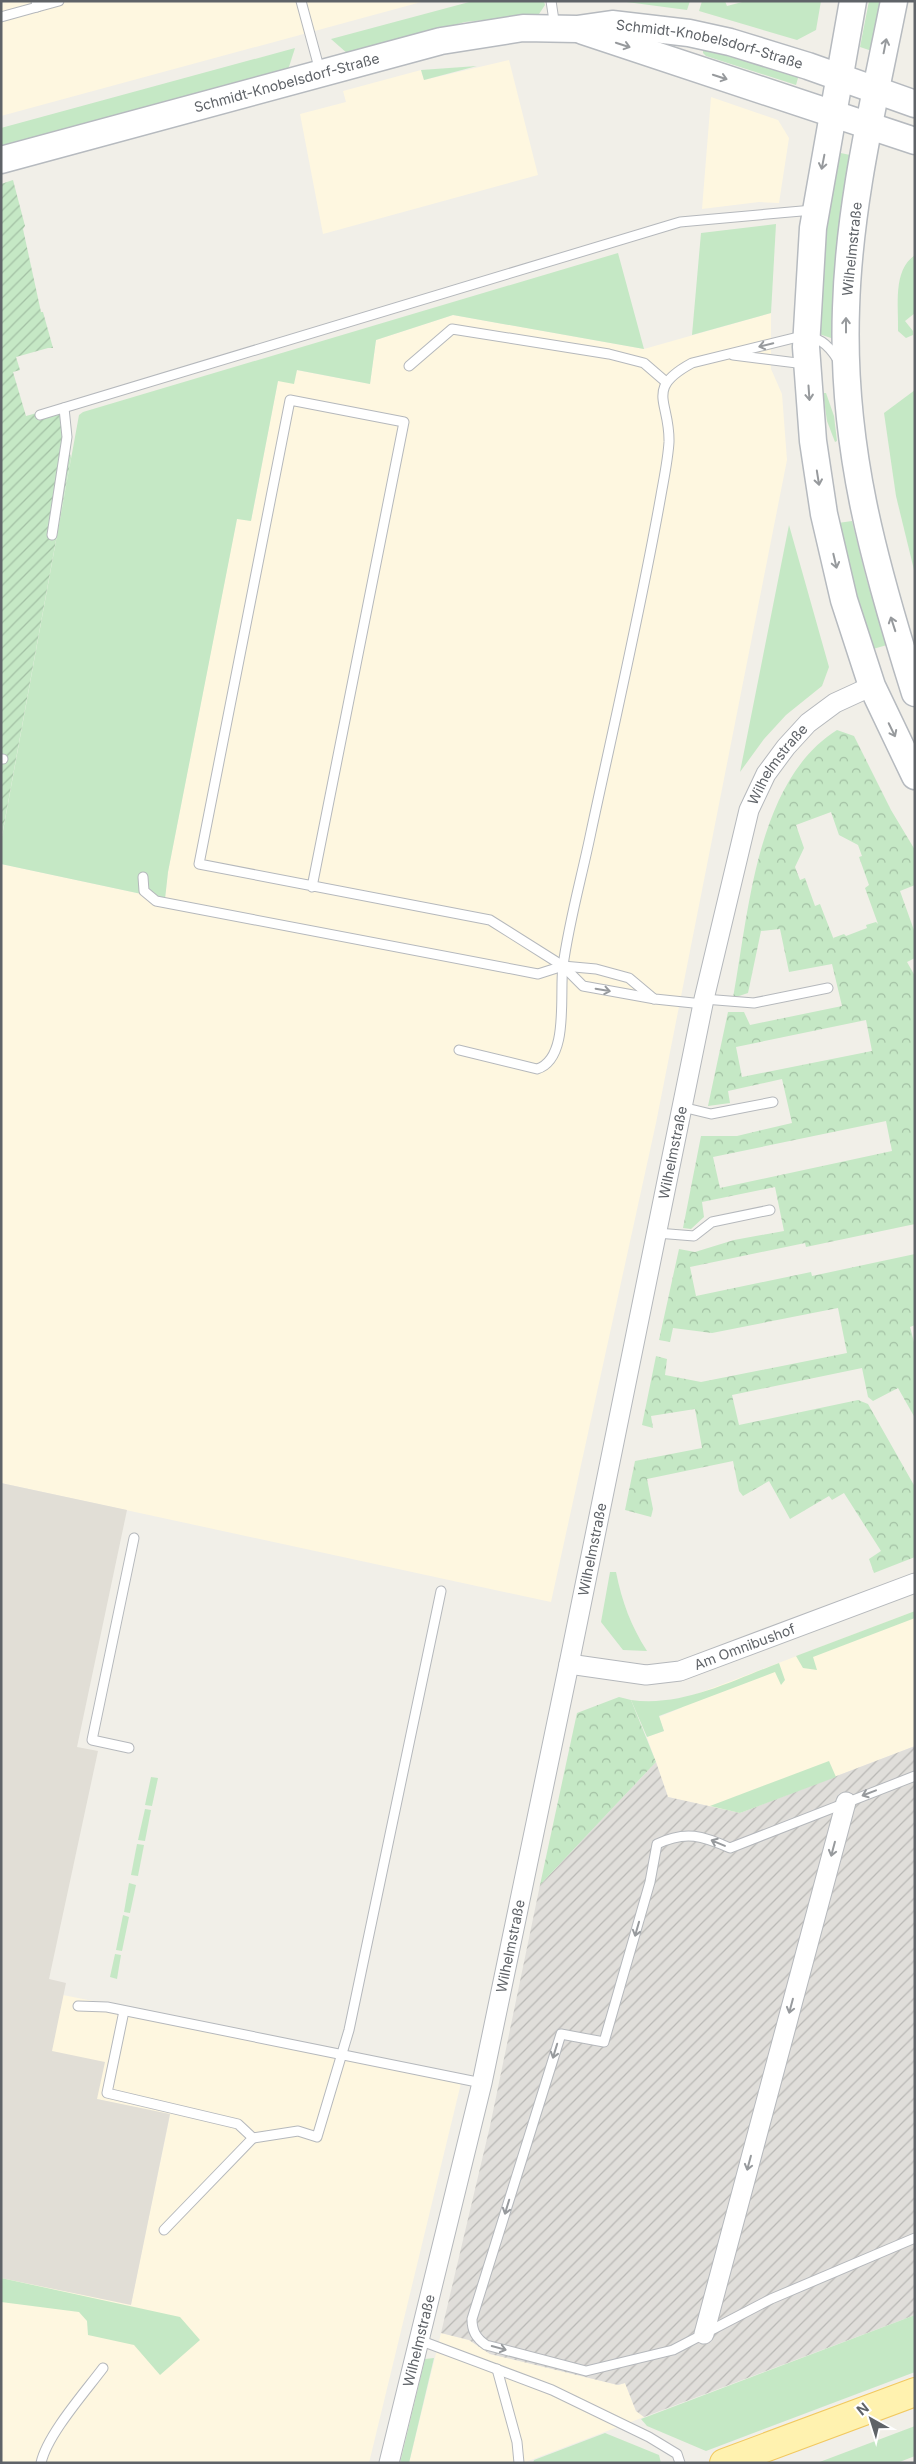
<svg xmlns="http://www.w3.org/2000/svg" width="916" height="2464" viewBox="0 0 916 2464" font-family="Inter,sans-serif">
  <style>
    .commercial { fill: #fef7e0 }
    .industrial { fill: url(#industrial-furrows) }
    .education { fill: #e1ded6 }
    .grass { fill: #c5e8c5 }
    .forest { fill: url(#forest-crowns); fill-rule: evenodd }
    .garden { fill: url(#garden-furrows) }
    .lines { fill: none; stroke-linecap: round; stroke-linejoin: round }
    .lane-casing { stroke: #b5b8bc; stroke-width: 11 }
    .street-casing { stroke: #b5b8bc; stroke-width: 21 }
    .secondary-casing { stroke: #b6babf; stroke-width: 29 }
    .primary-casing { stroke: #f2c960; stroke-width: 30 }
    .lane { stroke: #fff; stroke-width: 9 }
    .street { stroke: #fff; stroke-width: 19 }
    .secondary { stroke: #fff; stroke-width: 26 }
    .primary { stroke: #fff2af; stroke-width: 28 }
    .oneway { stroke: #979a9d }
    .labels { text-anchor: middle; stroke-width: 4; stroke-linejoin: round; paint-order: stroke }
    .street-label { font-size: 14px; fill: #5f6368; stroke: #fff }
  </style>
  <defs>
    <pattern id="industrial-furrows" width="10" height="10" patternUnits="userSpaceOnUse" patternTransform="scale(1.25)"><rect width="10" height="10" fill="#e0deda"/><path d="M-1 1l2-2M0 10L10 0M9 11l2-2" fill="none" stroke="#b9b8b5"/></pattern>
    <pattern id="forest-crowns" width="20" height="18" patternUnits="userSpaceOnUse" patternTransform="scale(1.25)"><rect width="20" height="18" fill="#c5e8c5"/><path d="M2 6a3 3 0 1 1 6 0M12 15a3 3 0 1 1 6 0" fill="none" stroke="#a3c0a4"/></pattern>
    <pattern id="garden-furrows" width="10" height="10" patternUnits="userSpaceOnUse" patternTransform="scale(1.25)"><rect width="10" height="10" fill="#c5e8c5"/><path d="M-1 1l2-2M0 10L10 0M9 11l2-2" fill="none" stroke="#a3c0a4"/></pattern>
  </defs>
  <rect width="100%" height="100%" fill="#f1efe8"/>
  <g class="commercial">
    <polygon points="1,1 425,1 1,116"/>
    <polygon points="509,60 538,175 323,234 300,114 346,102 343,91 421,70 424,80"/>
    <polygon points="711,97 778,120 789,138 779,203 759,202 702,209"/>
    <polygon points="771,313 771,369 782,394 787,460 656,1123 551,1602 1,1483 1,864 165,899 168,872 237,518 251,521 278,381 296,370 370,384 376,340 453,315 644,349"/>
    <polygon points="915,1611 915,1746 740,1813 668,1797 647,1737 664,1731 659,1717 681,1708 694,1695"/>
    <polygon points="63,1995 463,2075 369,2463 1,2463 1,2278 131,2304 170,2115 97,2099 51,2051"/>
    <polygon points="441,2333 469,2340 490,2354 618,2385 625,2383 636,2411 644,2417 523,2463 409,2463"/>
  </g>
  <polygon class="industrial" points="915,1746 915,2315 644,2417 636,2411 625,2383 618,2385 490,2354 469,2340 441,2333 490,2126 540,1885 656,1762 668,1797 740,1813"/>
  <polygon class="education" points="1,1483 127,1510 77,1747 98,1751 49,1979 66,1983 52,2051 105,2062 97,2099 170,2114 131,2305 1,2278"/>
  <g class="grass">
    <polygon points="473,1 544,1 545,5 539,14 465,22 348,54 331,39"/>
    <polygon points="619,1 690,1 687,10"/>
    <polygon points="702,1 725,1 727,6 746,1 821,1 816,30 797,40 699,11"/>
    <polygon points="869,1 882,1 872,51 860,47"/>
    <polygon points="703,47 800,71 796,85 706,56 703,53"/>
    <polygon points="295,48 288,70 1,147 1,128"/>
    <polygon points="477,66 424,80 421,70"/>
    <polygon points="836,152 850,155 837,248 833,338 831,338 819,334 822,252"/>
    <polygon points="776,224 771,313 692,335 701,233"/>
    <polygon points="618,253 644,349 453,315 376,340 370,384 297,370 294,384 278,381 251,521 237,519 168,872 165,899 1,864 1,842 79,415 83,412"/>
    <path d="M915,255V313L905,321L913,331V335L906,338L898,331C899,306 892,271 915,255Z"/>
    <polygon points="915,390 915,574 896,496 884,413"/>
    <polygon points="823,393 826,393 834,416 837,441 835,442 827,421"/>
    <polygon points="852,521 867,581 887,645 873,649 850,574 838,523"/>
    <polygon points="789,525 829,667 822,686 786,715 764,739 740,772"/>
    <path d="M610,1572H616C622,1602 631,1626 647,1651L623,1650L601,1622Z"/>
    <polygon points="915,1611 915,1618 813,1657 817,1670 803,1668 796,1656"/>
    <path d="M779,1663L785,1680L781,1685L775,1672L659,1716L664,1731L647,1737L631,1700C683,1707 731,1681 779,1663Z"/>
    <polygon points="829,1761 836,1777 740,1813 710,1806"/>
    <polygon points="151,1777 158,1778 152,1806 145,1805"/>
    <polygon points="145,1809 151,1810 145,1841 138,1840"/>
    <polygon points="137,1844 144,1845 138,1876 131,1875"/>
    <polygon points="129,1883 136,1885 130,1913 124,1912"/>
    <polygon points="123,1915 129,1917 122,1951 116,1950"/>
    <polygon points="115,1954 121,1955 117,1979 110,1977"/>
    <polygon points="1,2278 180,2317 200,2340 160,2375 134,2345 88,2335 87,2321 79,2312 1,2302"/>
    <polygon points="915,2315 915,2372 706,2451 647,2426 641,2419"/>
    <polygon points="434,2358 409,2463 400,2463 425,2359"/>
    <polygon points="915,2426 915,2456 897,2463 817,2463"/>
    <polygon points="605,2433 659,2455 661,2463 533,2463 534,2460"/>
  </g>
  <g class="forest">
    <path d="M837,730L854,736L891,810L915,850V885L900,891L915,933V958L907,962L915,976V1224L806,1247L805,1243L690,1267L696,1296L811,1272L812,1276L915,1254V1325L910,1327L915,1346V1418L898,1388L873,1401L868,1397L862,1368L732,1395L739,1425L858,1400L868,1404L915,1487V1557L874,1573L869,1559L881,1551L844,1493L832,1500L829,1496L790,1519L769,1481L743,1496L739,1491L733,1461L647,1479L653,1509L651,1517L625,1510L635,1461L702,1448L695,1409L651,1416L653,1428L642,1425L656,1356L667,1359L665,1375L701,1382L847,1353L838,1308L712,1333L673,1328L670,1342L659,1340L679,1249L695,1252L734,1240L784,1231L775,1187L702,1202L704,1217L691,1229L683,1228L701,1136H737L792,1123L782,1079L728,1091L730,1103L708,1106L728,1012H744L750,1025L842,1006L832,964L789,972L780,929L761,931L748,993L733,998C749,912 756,781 837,730ZM831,812L839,835L858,845L862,856L859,857L869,885L865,888L878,924L876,922L866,925L867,928L846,936L844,934L833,938L834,940L820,904L815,906L805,878L800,880L795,867L804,848L796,825ZM866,1020L872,1051L742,1077L736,1047ZM886,1121L892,1151L720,1188L713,1157Z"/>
    <polygon points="619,1697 631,1700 656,1762 540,1885 577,1713"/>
  </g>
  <polygon class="garden" points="13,180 25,226 23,229 41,312 43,312 53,348 48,348 16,357 20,370 13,372 26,416 58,407 71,458 1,841 1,184"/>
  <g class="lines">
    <defs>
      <g id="lane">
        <polyline points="301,1 320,71"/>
        <polyline points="551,1 555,27"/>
        <polyline points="37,7 59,1"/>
        <polyline points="1,17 37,7 36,1"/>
        <polyline points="733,355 805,364"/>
        <polyline points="409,366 452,329 609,354 644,363 666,382"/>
        <polyline points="40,415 680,222 813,210"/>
        <polyline points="52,535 67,437 64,408"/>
        <polyline points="1,759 3,759"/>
        <polyline points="143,877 144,891 156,901 538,974 563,966 596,969 629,978 654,999"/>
        <polyline points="312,887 404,422 290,400 199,864 490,920 563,966 583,986 655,999 703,1004"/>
        <polyline points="704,999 754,1003 828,988"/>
        <path d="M459,1050L537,1069C570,1059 559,993 563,966C569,921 582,876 591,832C615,720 641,608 661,495C664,478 668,459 669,442C670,401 644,389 692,363L798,337C818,335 828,344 838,360"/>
        <polyline points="682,1107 711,1114 773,1102"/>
        <polyline points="657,1233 694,1236 712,1222 770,1210"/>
        <polyline points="129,1748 92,1740 134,1538"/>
        <path d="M915,1776L730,1848C703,1836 686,1830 657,1844L650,1882L604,2042L561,2034L472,2319C472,2331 476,2338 486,2345L586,2371L673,2350L771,2299L915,2238"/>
        <polyline points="78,2006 107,2007 482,2083"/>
        <polyline points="124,2011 107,2093 238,2124 253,2138 164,2230"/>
        <polyline points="253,2138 298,2131 317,2137 349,2030 441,1591"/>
        <polyline points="419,2340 552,2390 649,2437 677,2454 680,2463"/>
        <polyline points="497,2369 517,2442 519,2463"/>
        <path d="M41,2463C47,2435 85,2392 103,2368"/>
      </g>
      <g id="street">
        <path id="s1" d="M569,1664L646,1675L680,1671L915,1583"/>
        <polyline points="704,2334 846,1802"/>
        <path id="s2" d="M389,2463L482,2083L569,1664L704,999L749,810L766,774L786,747L808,723L835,703L872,686"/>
      </g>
      <g id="secondary">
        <polyline points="853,1 813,228 806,347 813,441 824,514 844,600 872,686 915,776"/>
        <path d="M894,1C874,102 849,204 846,308C841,446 874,563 915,693"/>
        <polyline points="583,31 915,141"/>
        <path id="s3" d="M1,160L441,41L523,28L577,29L612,24L689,33L730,42L808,66L915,104"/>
      </g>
      <polyline id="primary" points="724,2463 915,2392"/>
    </defs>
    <use href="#lane" class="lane-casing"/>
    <use href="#street" class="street-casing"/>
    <use href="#secondary" class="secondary-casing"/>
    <use href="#primary" class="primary-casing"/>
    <use href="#lane" class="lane"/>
    <use href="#street" class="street"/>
    <use href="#secondary" class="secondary"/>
    <use href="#primary" class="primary"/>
  </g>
  <defs><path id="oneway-shaft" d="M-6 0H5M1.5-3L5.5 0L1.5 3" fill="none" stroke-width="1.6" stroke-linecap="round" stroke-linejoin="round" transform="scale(1.25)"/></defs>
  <g class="oneway">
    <use href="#oneway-shaft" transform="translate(623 45) rotate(18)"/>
    <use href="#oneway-shaft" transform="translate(885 46) rotate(-79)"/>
    <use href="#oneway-shaft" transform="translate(720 77) rotate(18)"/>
    <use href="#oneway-shaft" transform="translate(823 162) rotate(101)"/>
    <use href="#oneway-shaft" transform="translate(846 325) rotate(-90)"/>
    <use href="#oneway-shaft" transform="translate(766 345) rotate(166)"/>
    <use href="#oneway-shaft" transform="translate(809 393) rotate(86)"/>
    <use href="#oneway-shaft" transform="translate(818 478) rotate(81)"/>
    <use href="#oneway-shaft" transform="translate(835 561) rotate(77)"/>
    <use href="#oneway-shaft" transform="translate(893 624) rotate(-108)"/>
    <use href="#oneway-shaft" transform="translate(892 730) rotate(64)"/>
    <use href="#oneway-shaft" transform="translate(603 990) rotate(10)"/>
    <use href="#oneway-shaft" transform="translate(869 1793) rotate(159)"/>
    <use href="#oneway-shaft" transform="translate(718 1843) rotate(-157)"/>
    <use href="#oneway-shaft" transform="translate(833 1849) rotate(105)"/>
    <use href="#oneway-shaft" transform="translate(637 1929) rotate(106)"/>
    <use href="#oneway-shaft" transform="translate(791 2006) rotate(105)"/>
    <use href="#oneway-shaft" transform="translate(555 2051) rotate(107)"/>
    <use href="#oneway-shaft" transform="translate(749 2163) rotate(105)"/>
    <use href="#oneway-shaft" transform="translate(507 2207) rotate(107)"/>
    <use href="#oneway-shaft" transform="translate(499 2348) rotate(15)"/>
  </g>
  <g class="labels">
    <g class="street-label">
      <text dy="5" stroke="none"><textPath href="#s3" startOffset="728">Schmidt-Knobelsdorf-Straße</textPath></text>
      <text dy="5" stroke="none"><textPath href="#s3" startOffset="296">Schmidt-Knobelsdorf-Straße</textPath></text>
      <text transform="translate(852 249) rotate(-84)" y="5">Wilhelmstraße</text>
      <text dy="5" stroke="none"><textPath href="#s2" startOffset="1746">Wilhelmstraße</textPath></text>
      <text dy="5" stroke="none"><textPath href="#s2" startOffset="1341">Wilhelmstraße</textPath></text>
      <text dy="5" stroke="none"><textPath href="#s2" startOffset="936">Wilhelmstraße</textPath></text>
      <text dy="5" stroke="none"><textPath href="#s1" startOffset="181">Am Omnibushof</textPath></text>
      <text dy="5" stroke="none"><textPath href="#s2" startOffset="531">Wilhelmstraße</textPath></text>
      <text dy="5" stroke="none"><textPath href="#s2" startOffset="126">Wilhelmstraße</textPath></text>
    </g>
  </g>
  <rect width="916" height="2464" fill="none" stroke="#5f6368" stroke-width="5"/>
  <g transform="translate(871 2419) rotate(321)" stroke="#ffffff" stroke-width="4" paint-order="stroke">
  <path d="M0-4L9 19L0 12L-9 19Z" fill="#5f6368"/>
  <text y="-8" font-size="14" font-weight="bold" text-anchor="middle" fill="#5f6368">N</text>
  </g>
</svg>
